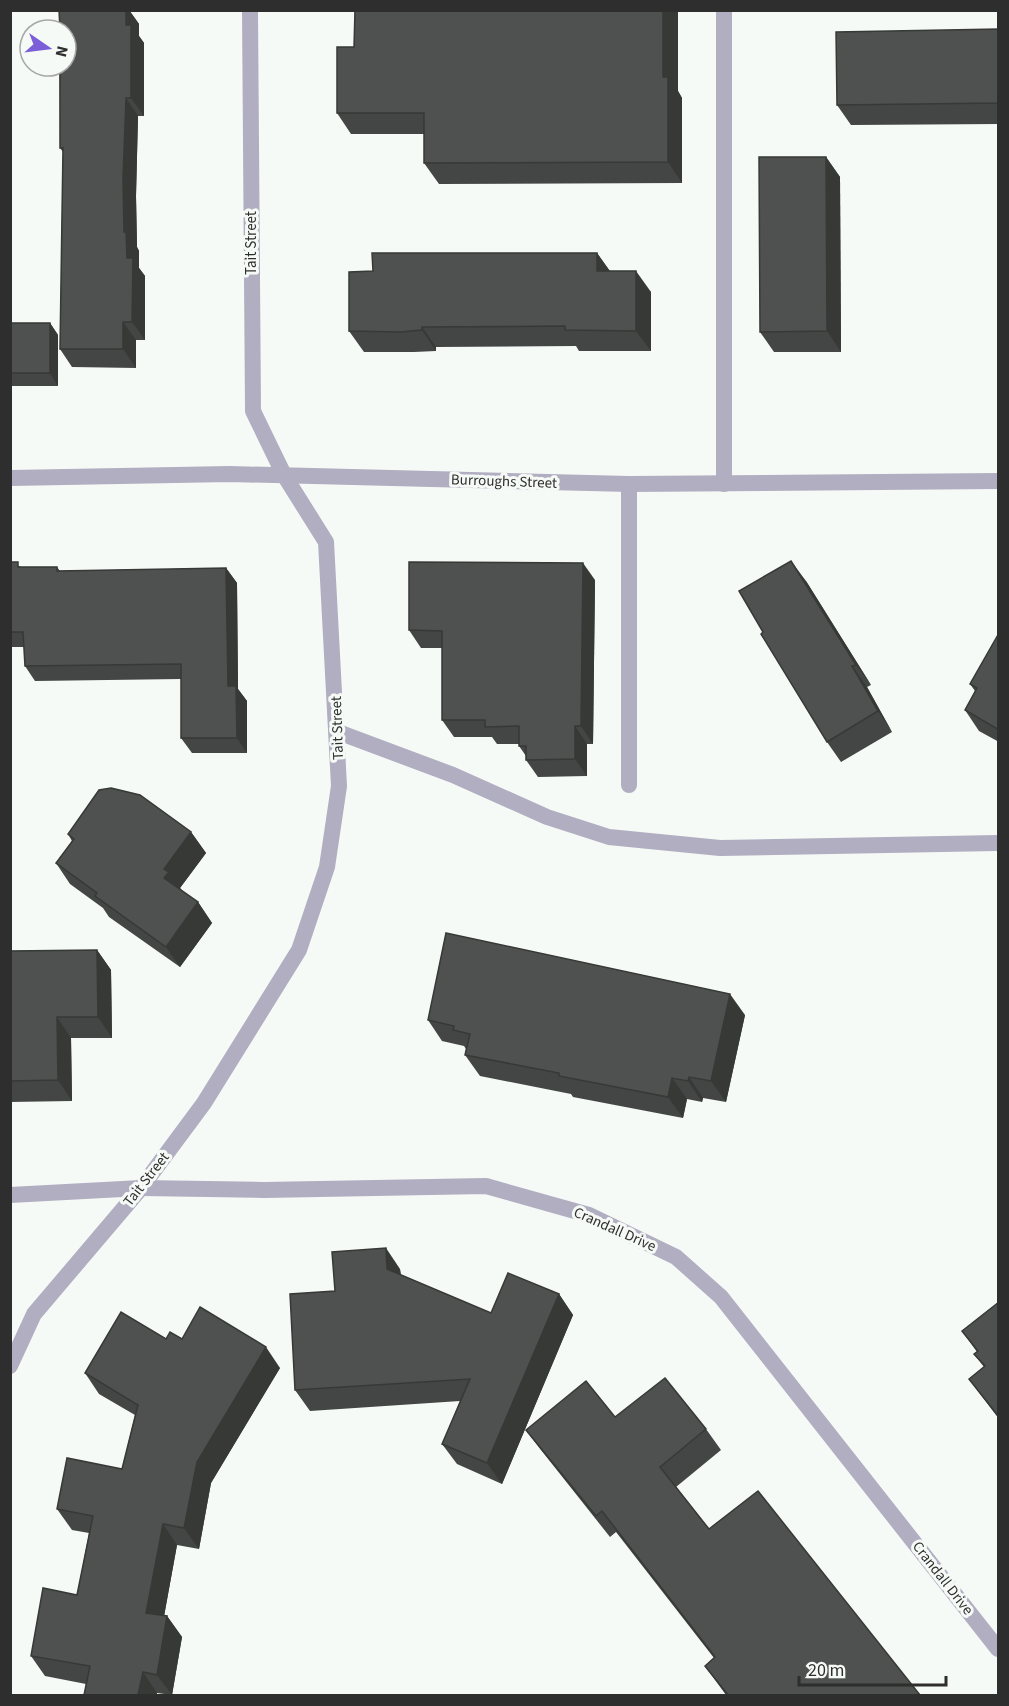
<svg xmlns="http://www.w3.org/2000/svg" width="1009" height="1706" viewBox="0 0 1009 1706" font-family="'Source Sans 3',sans-serif">
  <style>
    .lines { fill: none; stroke-linecap: round; stroke-linejoin: round }
    .service { stroke: #b0aec0; stroke-width: 16 }
    .minor { stroke: #b0aec0; stroke-width: 16 }
    .tertiary { stroke: #b0aec0; stroke-width: 16 }
    .wall { fill: #434644 }
    .shaded-wall { fill: #373937 }
    .building { fill: #4e514f; stroke: #373937; stroke-width: 1.5 }
    .labels { text-anchor: middle; stroke-width: 6; stroke-linejoin: round; paint-order: stroke }
    .street-label { font-size: 15px; fill: #2d2e2d; stroke: #f6faf7 }
  </style>
  <rect width="100%" height="100%" fill="#f6faf7"/>
  <g class="lines">
    <g class="service">
      <polyline points="724,10 724,484"/>
      <polyline points="629,484 629,785"/>
      <polyline points="338,732 453,775 547,817 609,837 720,848 998,843"/>
    </g>
    <g class="minor">
      <polyline points="10,478 230,474 629,484 998,481"/>
      <polyline points="10,1195 141,1188"/>
      <polyline points="10,1366 34,1314 141,1188"/>
    </g>
    <g class="tertiary">
      <polyline points="141,1188 204,1103 299,950 327,867 339,786 326,542 284,475 253,411 250,10"/>
      <polyline points="141,1188 264,1190 486,1186 589,1215 676,1257 721,1297 998,1649"/>
    </g>
  </g>
  <g class="wall">
    <polygon points="59,10 129,10 139,24 139,36 144,43 144,116 138,116 136,196 137,247 139,251 139,268 145,276 145,340 136,340 136,368 72,367 60,349 63,152 60,148"/>
    <polygon points="355,10 678,10 678,91 682,98 682,183 439,184 424,163 424,134 351,134 337,113 354,47"/>
    <polygon points="999,29 999,124 851,125 837,105"/>
    <polygon points="826,157 840,177 841,352 774,352 760,332"/>
    <polygon points="597,253 610,271 651,292 651,351 579,351 576,346 436,347 436,351 414,352 364,352 349,331 373,271"/>
    <polygon points="10,323 50,323 58,335 58,386 10,386"/>
    <polygon points="10,562 21,567 57,567 60,571 226,568 237,583 238,689 247,701 247,753 192,753 181,738 181,679 35,681 25,666 24,647 10,647"/>
    <polygon points="595,580 593,744 587,744 587,776 538,777 526,760 526,756 519,746 519,744 497,744 492,737 454,737 442,720 442,648 421,648 409,630"/>
    <polygon points="806,581 871,685 867,687 892,732 841,762 827,742"/>
    <polygon points="999,633 999,742 979,731 965,710 975,691 970,684"/>
    <polygon points="191,832 206,853 180,888 182,891 198,902 212,923 180,967 109,917 103,908 70,884 56,863 72,841 68,834"/>
    <polygon points="97,950 111,970 112,1038 71,1038 72,1101 10,1102 10,951"/>
    <polygon points="745,1015 726,1102 703,1098 702,1102 687,1099 683,1118 573,1097 571,1094 480,1076 465,1055 466,1049 464,1046 442,1041 428,1020"/>
    <polygon points="400,1269 401,1275 491,1313 559,1294 573,1315 502,1484 457,1464 442,1444 460,1401 310,1411 295,1390 335,1291"/>
    <polygon points="999,1302 999,1419 969,1379 984,1367 974,1354 977,1352 962,1331"/>
    <polygon points="166,1339 182,1339 280,1368 211,1483 199,1549 177,1545 164,1616 167,1616 182,1637 172,1695 157,1693 157,1695 84,1695 86,1684 45,1676 31,1656 77,1595 89,1533 72,1530 57,1509 122,1469 135,1415 99,1394 85,1373"/>
    <polygon points="615,1417 706,1429 721,1450 676,1487 709,1529 920,1695 726,1695 705,1666 714,1658 616,1532 610,1537 541,1450 526,1430"/>
  </g>
  <g class="shaded-wall">
    <polygon points="126,10 129,10 139,24 139,36 144,43 144,116 131,98 126,25"/>
    <polygon points="663,10 678,10 678,91 682,98 682,183 668,162 663,77"/>
    <polygon points="126,98 138,116 136,196 137,247 139,251 139,268 145,276 145,340 132,322 124,232 123,178"/>
    <polygon points="826,157 840,177 841,352 827,331"/>
    <polygon points="597,253 611,273 597,271"/>
    <polygon points="636,271 651,292 651,351 636,331"/>
    <polygon points="123,322 136,340 136,368 123,349"/>
    <polygon points="50,323 58,335 58,386 50,373"/>
    <polygon points="422,327 436,347 436,351 422,330"/>
    <polygon points="791,561 806,581 871,685 856,665"/>
    <polygon points="583,563 595,580 593,744 581,726"/>
    <polygon points="226,568 237,583 238,689 247,701 247,753 237,738 228,686"/>
    <polygon points="852,666 867,687 892,732 878,711"/>
    <polygon points="575,726 587,744 587,776 575,759"/>
    <polygon points="191,832 206,853 180,888 184,893 164,878 164,869"/>
    <polygon points="198,902 212,923 180,967 166,947"/>
    <polygon points="97,950 111,970 112,1038 98,1017"/>
    <polygon points="730,994 745,1015 726,1102 711,1081"/>
    <polygon points="57,1017 71,1038 72,1101 58,1080"/>
    <polygon points="689,1077 703,1098 702,1102 688,1081"/>
    <polygon points="672,1078 687,1099 683,1118 668,1097"/>
    <polygon points="386,1248 400,1269 402,1290 387,1269"/>
    <polygon points="559,1294 573,1315 502,1484 487,1463"/>
    <polygon points="266,1347 280,1368 211,1483 199,1549 184,1528 197,1462"/>
    <polygon points="163,1524 177,1545 161,1633 146,1613"/>
    <polygon points="167,1616 182,1637 172,1695 157,1675"/>
    <polygon points="143,1672 157,1693 157,1695 138,1695"/>
  </g>
  <g class="building">
    <polygon points="59,10 126,10 126,25 131,25 131,98 126,98 123,178 124,232 126,232 127,258 133,258 132,322 123,322 123,349 60,349 63,148 60,148 60,66 66,66 66,30 60,30"/>
    <polygon points="355,10 663,10 663,77 668,77 668,162 424,163 424,113 337,113 337,47 354,47"/>
    <polygon points="999,29 999,103 837,105 836,32"/>
    <polygon points="759,157 826,157 827,331 760,332"/>
    <polygon points="372,253 597,253 597,271 636,271 636,331 565,330 565,326 422,327 422,330 400,332 349,331 349,272 373,271"/>
    <rect x="10" y="323" width="40" height="50"/>
    <polygon points="791,561 856,665 852,666 878,711 827,742 761,634 763,632 739,591"/>
    <polygon points="10,562 18,562 18,567 57,567 57,571 226,568 228,686 236,686 237,738 181,738 181,664 25,666 23,632 10,632"/>
    <polygon points="409,562 583,563 581,726 575,726 575,759 526,760 526,746 519,746 519,726 485,727 485,720 442,720 442,631 409,630"/>
    <polygon points="999,633 999,730 965,710 977,688 970,684"/>
    <polygon points="111,788 140,795 191,832 164,869 169,872 164,878 198,902 166,947 95,896 97,893 56,863 74,839 68,834 99,790"/>
    <polygon points="446,933 730,994 711,1081 689,1077 688,1081 672,1078 668,1097 559,1076 559,1073 465,1055 470,1034 453,1030 454,1026 428,1020"/>
    <polygon points="97,950 98,1017 57,1017 58,1080 10,1081 10,951"/>
    <polygon points="386,1248 387,1269 491,1313 508,1273 559,1294 487,1463 442,1444 470,1379 295,1390 290,1294 335,1291 332,1252"/>
    <polygon points="999,1302 999,1417 969,1379 985,1366 974,1354 978,1351 962,1331"/>
    <polygon points="200,1307 266,1347 197,1462 184,1528 163,1524 146,1613 167,1616 157,1675 143,1672 138,1695 84,1695 90,1666 31,1656 43,1588 77,1595 93,1516 57,1509 67,1458 122,1469 138,1405 85,1373 121,1312 166,1339 170,1332 182,1339"/>
    <polygon points="665,1378 706,1429 660,1467 709,1529 758,1491 920,1695 728,1695 705,1666 715,1657 602,1511 596,1516 526,1430 586,1381 615,1417"/>
  </g>
  <g class="labels">
    <g class="street-label">
      <text transform="translate(251 243) rotate(-90)" y="5">Tait Street</text>
      <text transform="translate(504 481) rotate(2)" y="5">Burroughs Street</text>
      <text transform="translate(337 728) rotate(-92)" y="5">Tait Street</text>
      <text transform="translate(146 1179) rotate(-52)" y="5">Tait Street</text>
      <text transform="translate(615 1229) rotate(24)" y="5">Crandall Drive</text>
      <text transform="translate(943 1578) rotate(52)" y="5">Crandall Drive</text>
    </g>
  </g>
  <rect width="1009" height="1706" fill="none" stroke="#2d2e2d" stroke-width="24"/>
  <g transform="translate(48 48) rotate(104)"><circle r="28" fill="#f6faf7" stroke="#a6a8a6" stroke-width="1.5"/>
  <path d="M0-4.5L10 22L0 15L-10 22Z" fill="#7b5ed8"/>
  <text y="-9" font-size="16" font-weight="bold" text-anchor="middle" fill="#2d2e2d">N</text>
  </g>
  <path d="M799 1676v9h147v-9" fill="none" stroke="#2d2e2d" stroke-width="3"/>
  <text x="808" y="1676" font-size="18" fill="#2d2e2d" stroke="#f6faf7" stroke-width="4.5" paint-order="stroke">20 m</text>
</svg>
